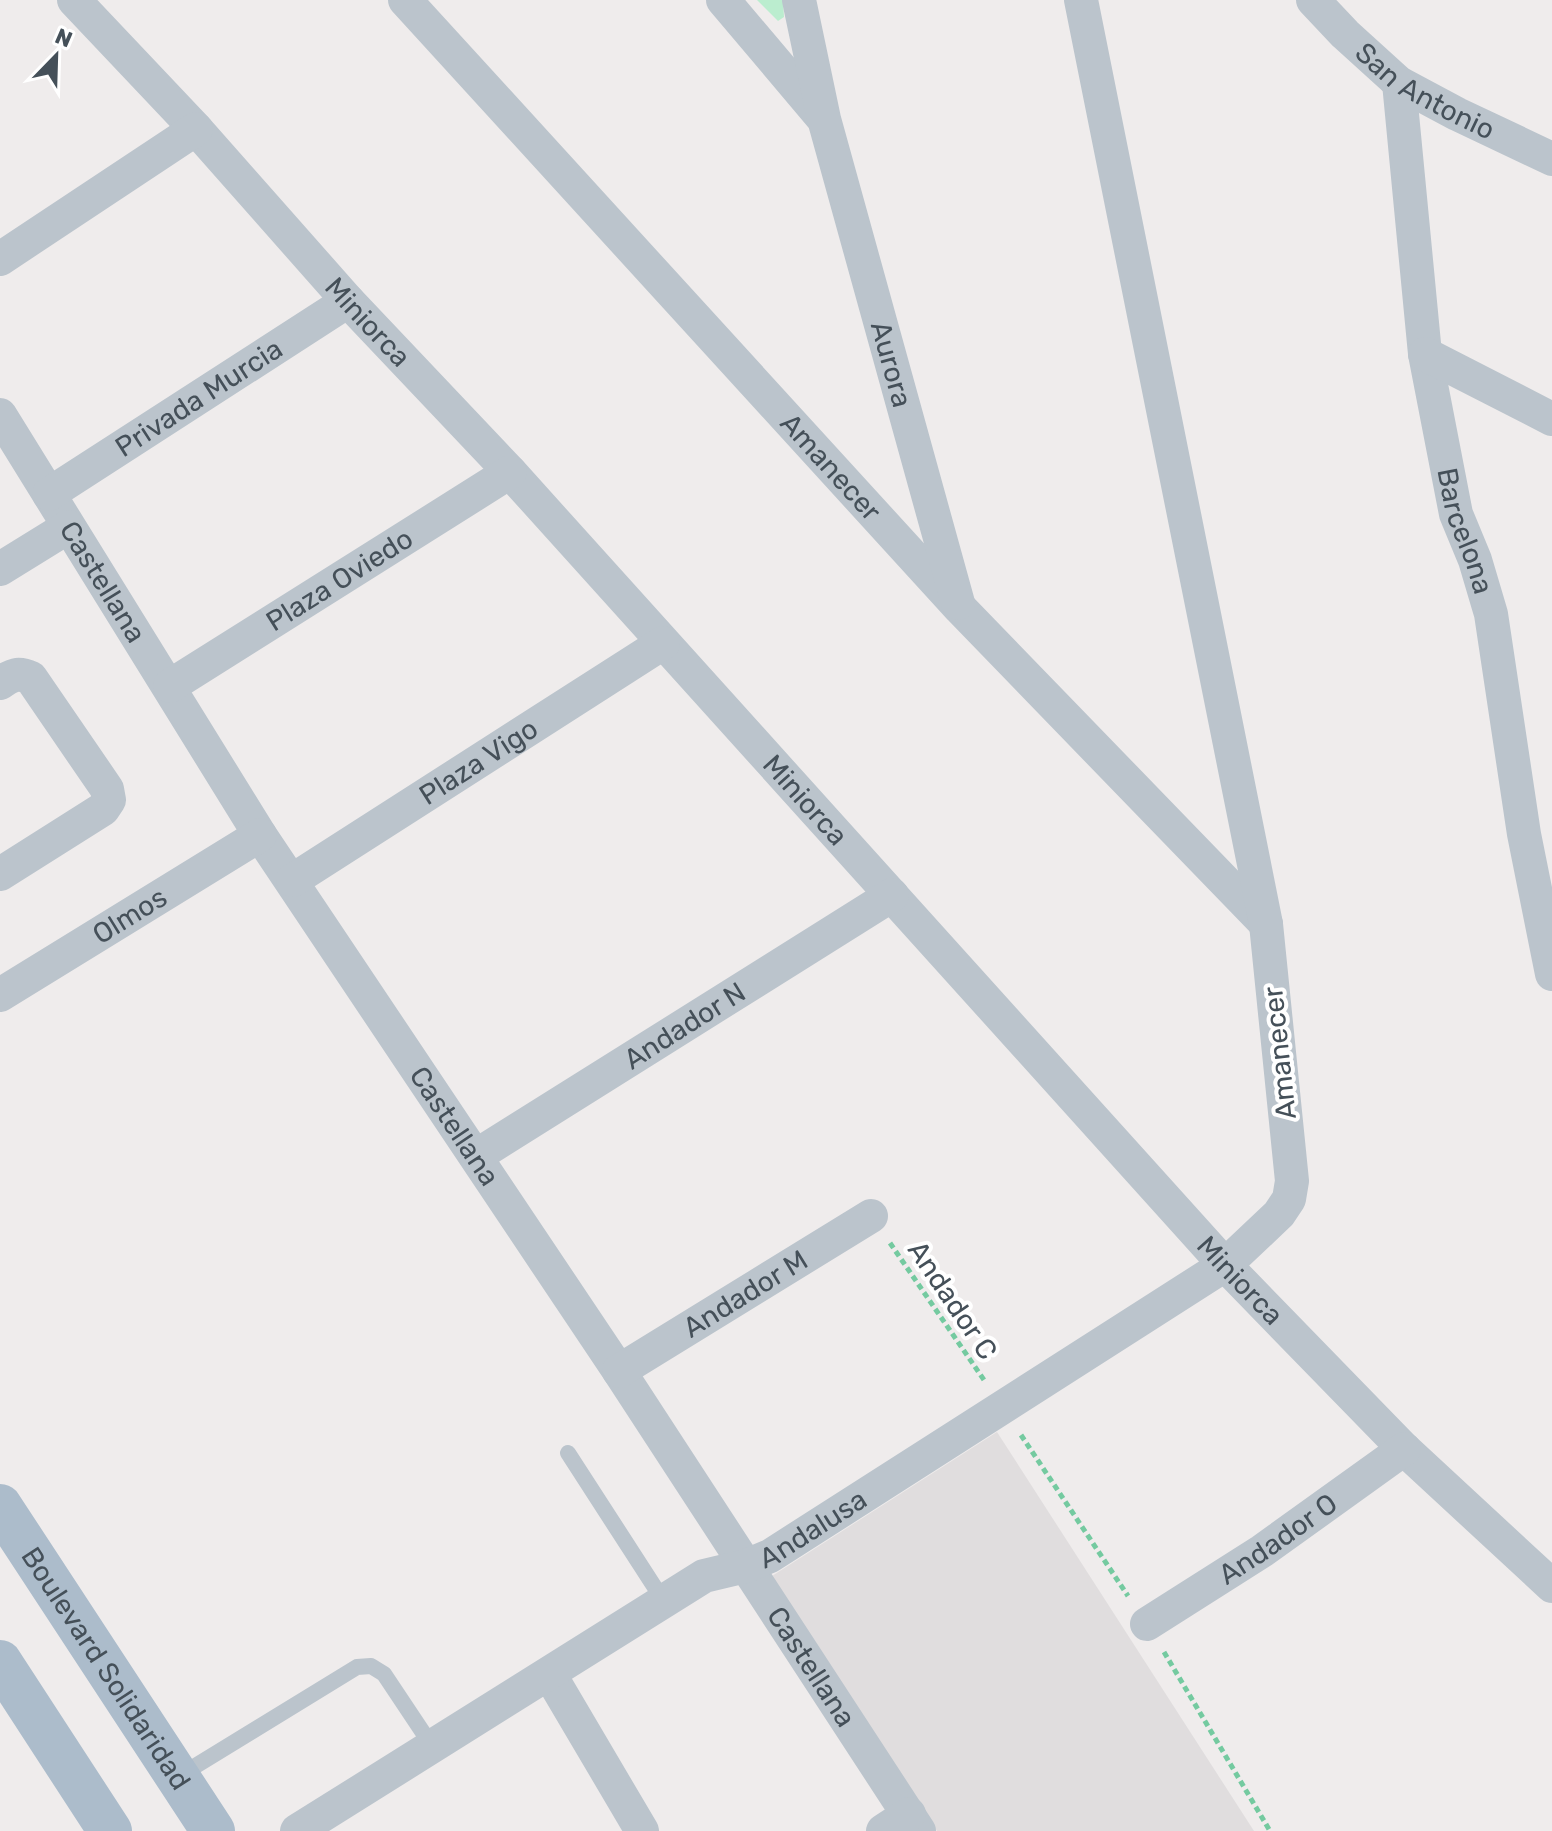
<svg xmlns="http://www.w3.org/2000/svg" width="1552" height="1831" viewBox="0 0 1552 1831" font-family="Rubik,sans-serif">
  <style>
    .education { fill: #e0ddde }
    .green { fill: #bbedcf }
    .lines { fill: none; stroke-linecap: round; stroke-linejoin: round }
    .path { stroke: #74caa0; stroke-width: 5; stroke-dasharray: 6 4; stroke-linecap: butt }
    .lane { stroke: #bbc4cc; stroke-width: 16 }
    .street { stroke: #bbc4cc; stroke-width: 34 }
    .primary { stroke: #acbccb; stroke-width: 44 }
    .labels { text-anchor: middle; stroke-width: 8; stroke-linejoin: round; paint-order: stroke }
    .street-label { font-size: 28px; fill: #455059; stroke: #fff }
  </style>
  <rect width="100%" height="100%" fill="#efecec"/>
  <polygon class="education" points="997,1432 1254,1831 937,1831 772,1576"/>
  <polygon class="green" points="757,0 783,0 784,17 778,21"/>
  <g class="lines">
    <g class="path">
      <polyline points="890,1243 984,1380"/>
      <polyline points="1021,1435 1128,1596"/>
      <polyline points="1164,1652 1270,1831"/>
    </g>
    <g class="lane">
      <polyline points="568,1453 663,1600"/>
      <polyline points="179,1776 357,1667 371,1666 384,1674 432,1746"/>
    </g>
    <g class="street">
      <path id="s1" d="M74,0L196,129L348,301L510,472L1225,1265L1404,1449L1552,1586"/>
      <path id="s2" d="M405,0L960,608L1266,924"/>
      <polyline points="723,0 821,116"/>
      <path id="s3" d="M799,0L824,119L958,603"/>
      <path id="s4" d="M1313,0L1345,34L1399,83L1457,114L1552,159"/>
      <path id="s5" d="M1399,83L1425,354L1456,514L1475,560L1491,614L1524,834L1552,974"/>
      <polyline points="0,259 196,129"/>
      <polyline points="1425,354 1552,419"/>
      <path id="s6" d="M0,415L260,835L619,1371L919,1831"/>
      <path id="s7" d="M49,494L348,301"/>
      <polyline points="0,569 68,527"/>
      <path d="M0,683C12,675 18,672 31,678L107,789L109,800L103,809L0,874"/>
      <path id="s8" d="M170,686L510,472"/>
      <path id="s9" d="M293,880L663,643"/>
      <path id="s10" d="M0,995L260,835"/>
      <path id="s11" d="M476,1156L892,895"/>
      <path id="s12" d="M619,1371L871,1216"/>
      <path id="s13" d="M1147,1624L1262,1551L1404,1449"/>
      <polyline points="550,1675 642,1831"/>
      <path id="s14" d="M297,1831L704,1576L746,1566L770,1556L1225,1265L1279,1214L1289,1199L1292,1181L1266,924L1081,0"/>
      <polyline points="883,1831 909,1814"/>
    </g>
    <g class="primary">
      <path id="s15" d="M0,1506L213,1831"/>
      <polyline points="0,1662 110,1831"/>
    </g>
  </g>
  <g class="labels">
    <g class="street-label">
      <text dy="10" stroke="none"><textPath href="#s4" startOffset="146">San Antonio</textPath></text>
      <text dy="10" stroke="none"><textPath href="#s1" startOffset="436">Miniorca</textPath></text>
      <text dy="10" stroke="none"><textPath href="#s3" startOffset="376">Aurora</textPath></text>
      <text dy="10" stroke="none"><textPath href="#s7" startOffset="178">Privada Murcia</textPath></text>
      <text dy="10" stroke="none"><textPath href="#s2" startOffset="632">Amanecer</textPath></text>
      <text dy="10" stroke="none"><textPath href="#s5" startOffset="454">Barcelona</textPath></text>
      <text dy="10" stroke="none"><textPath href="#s8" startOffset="200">Plaza Oviedo</textPath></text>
      <text dy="10" stroke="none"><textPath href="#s6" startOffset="196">Castellana</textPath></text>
      <text dy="10" stroke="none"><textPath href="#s9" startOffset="220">Plaza Vigo</textPath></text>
      <text dy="10" stroke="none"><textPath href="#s1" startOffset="1084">Miniorca</textPath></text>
      <text dy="10" stroke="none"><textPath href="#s10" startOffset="152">Olmos</textPath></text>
      <text dy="10" stroke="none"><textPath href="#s11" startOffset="246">Andador N</textPath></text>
      <text transform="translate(1279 1053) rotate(-96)" y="10">Amanecer</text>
      <text dy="10" stroke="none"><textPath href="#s6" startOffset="844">Castellana</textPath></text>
      <text dy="10" stroke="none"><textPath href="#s1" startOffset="1732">Miniorca</textPath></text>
      <text dy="10" stroke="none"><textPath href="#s12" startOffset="148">Andador M</textPath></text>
      <text transform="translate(953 1300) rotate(56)" y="10">Andador C</text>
      <text dy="10" stroke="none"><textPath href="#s14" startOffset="600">Andalusa</textPath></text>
      <text dy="10" stroke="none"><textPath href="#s13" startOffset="156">Andador O</textPath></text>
      <text dy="10" stroke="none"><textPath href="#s6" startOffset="1492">Castellana</textPath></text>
      <text dy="10" stroke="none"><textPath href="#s15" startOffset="194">Boulevard Solidaridad</textPath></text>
    </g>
  </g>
  <g transform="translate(56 56) rotate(23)" stroke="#ffffff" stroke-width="6" paint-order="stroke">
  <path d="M0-6L14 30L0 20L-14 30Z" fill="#455059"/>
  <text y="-12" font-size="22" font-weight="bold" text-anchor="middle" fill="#455059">N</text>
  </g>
</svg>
